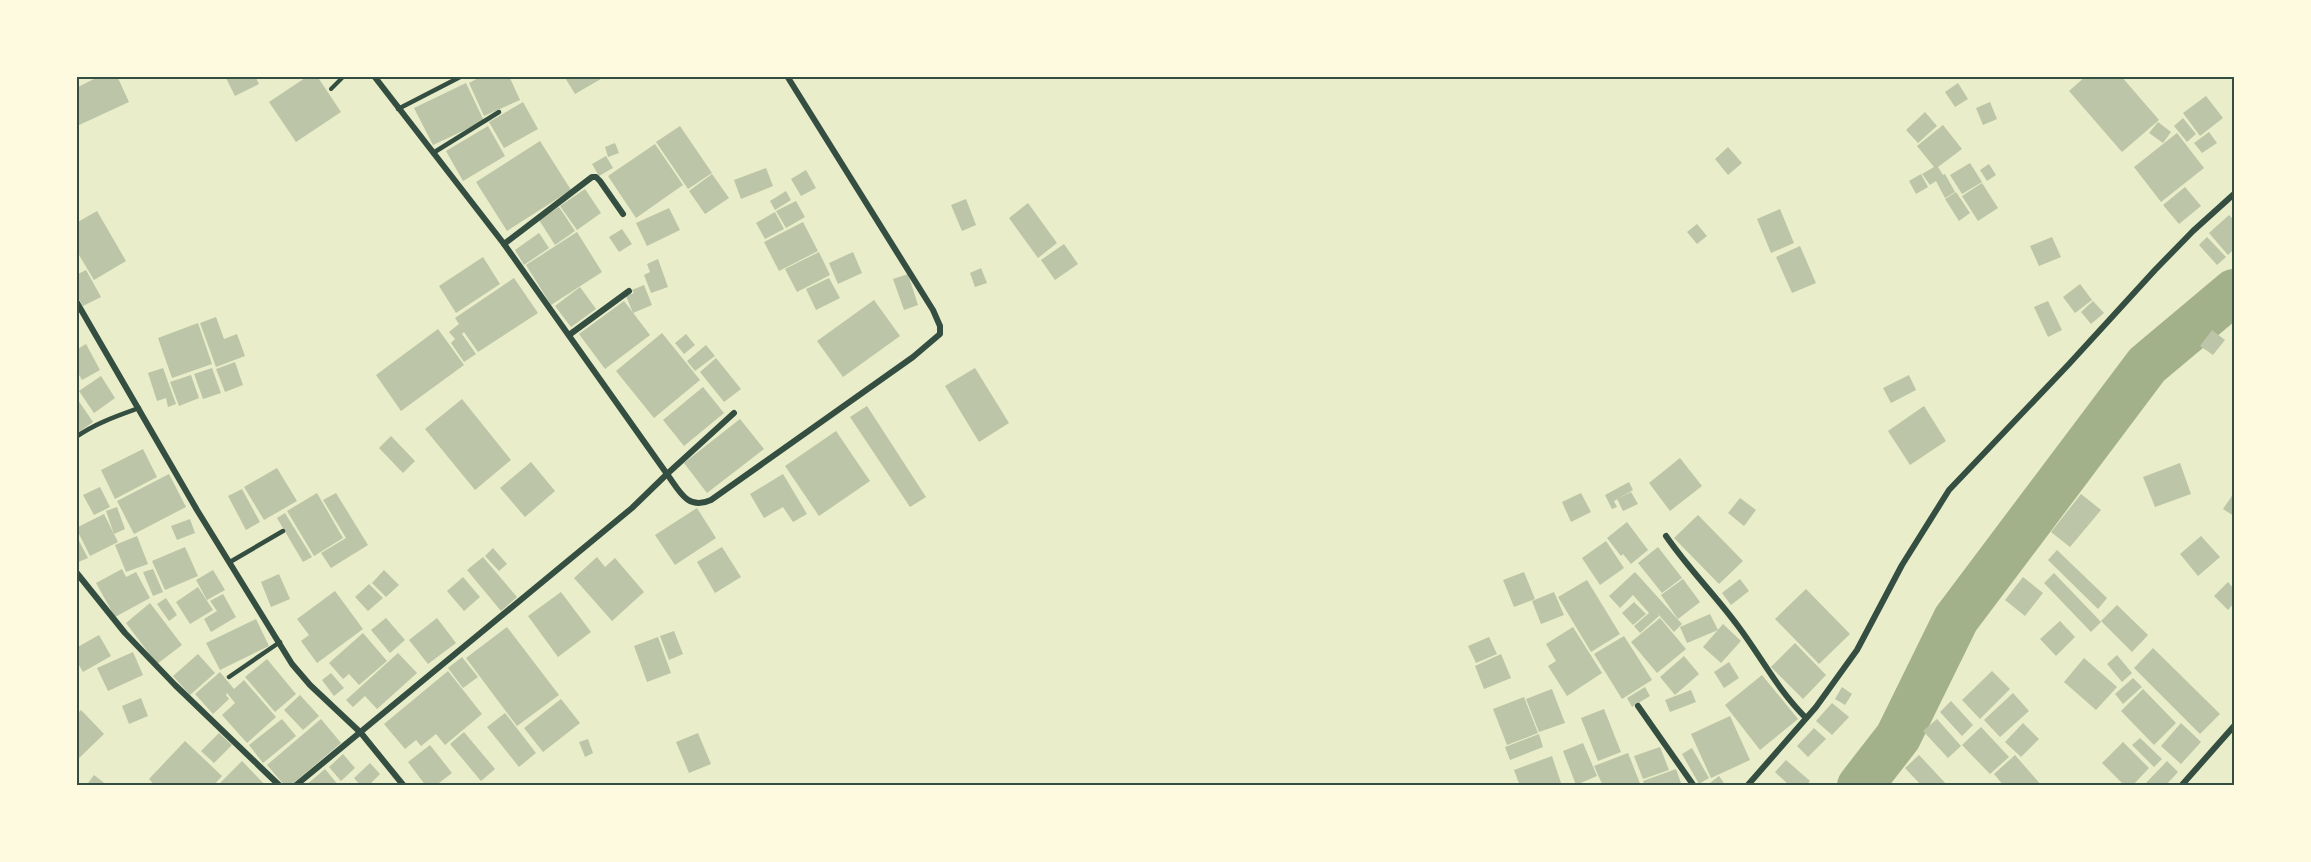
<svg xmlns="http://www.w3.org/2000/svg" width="2311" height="862" viewBox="0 0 2311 862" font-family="Merriweather,serif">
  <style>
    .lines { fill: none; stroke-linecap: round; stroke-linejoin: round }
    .river { stroke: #a3b18a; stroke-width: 46 }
    .building { fill: #bcc5a7 }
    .path { stroke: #344e41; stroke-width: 4 }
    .service { stroke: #344e41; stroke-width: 4.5 }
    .minor { stroke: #344e41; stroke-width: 6 }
    .neatline { fill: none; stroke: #344e41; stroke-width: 2 }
  </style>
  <rect width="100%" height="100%" fill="#e9edc9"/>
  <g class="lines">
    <polyline class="river" points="1860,786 1898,737 1956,619 2147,365 2234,292"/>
  </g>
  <g class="building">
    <polygon points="100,76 117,76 129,102 77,126 76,88"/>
    <polygon points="225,76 255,76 259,84 235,96"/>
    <polygon points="308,76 317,76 341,112 296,142 269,102"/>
    <polygon points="482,76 509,76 520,100 484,116 469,83"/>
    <polygon points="564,76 606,76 575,94"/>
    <polygon points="2086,76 2121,76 2159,120 2122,152 2069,91"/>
    <polygon points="466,83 484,121 433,145 414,108"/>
    <polygon points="1958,83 1968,99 1955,107 1945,92"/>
    <polygon points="2206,96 2223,118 2200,136 2183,113"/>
    <polygon points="523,102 538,129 504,148 489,122"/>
    <polygon points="1990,102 1997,119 1983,125 1976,108"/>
    <polygon points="1925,112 1937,126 1918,143 1906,130"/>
    <polygon points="2183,118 2196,134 2187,142 2174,126"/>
    <polygon points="2158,122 2171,132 2163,143 2149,133"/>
    <polygon points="1943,125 1962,149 1938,167 1943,175 1945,174 1955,192 1945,198 1936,181 1930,185 1922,174 1934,167 1917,146"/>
    <polygon points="488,126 505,156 463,181 446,151"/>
    <polygon points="680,126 712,173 688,189 656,142"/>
    <polygon points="2209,132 2217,143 2202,153 2194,143"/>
    <polygon points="2177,133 2204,168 2161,202 2134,167"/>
    <polygon points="540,141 571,190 507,231 476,182"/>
    <polygon points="615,143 619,153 608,157 605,147"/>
    <polygon points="655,144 683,185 636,218 608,176"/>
    <polygon points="1728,147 1742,163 1728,175 1715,159"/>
    <polygon points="606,156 613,168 599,176 592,164"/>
    <polygon points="1970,163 1982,182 1962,194 1950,175"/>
    <polygon points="1989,164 1996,175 1987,181 1980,170"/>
    <polygon points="766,168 773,186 741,199 734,180"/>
    <polygon points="806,170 816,188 801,196 791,179"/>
    <polygon points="712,174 729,198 705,214 689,191"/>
    <polygon points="1921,174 1928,187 1916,194 1909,181"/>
    <polygon points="1982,183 1998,208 1978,221 1962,196"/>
    <polygon points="2185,187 2201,206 2179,224 2163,205"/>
    <polygon points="585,189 601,213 577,230 560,206"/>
    <polygon points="786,191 791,200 775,210 770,201"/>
    <polygon points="1956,192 1970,213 1959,221 1945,199"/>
    <polygon points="966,199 976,225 962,231 951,205"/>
    <polygon points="796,201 805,217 786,228 776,211"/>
    <polygon points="1028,203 1057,243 1038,258 1009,218"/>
    <polygon points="559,207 575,231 555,245 539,220"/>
    <polygon points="669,208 680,230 647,246 636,223"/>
    <polygon points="1780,209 1794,243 1771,253 1757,219"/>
    <polygon points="97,211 126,261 94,280 76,250 76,223"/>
    <polygon points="775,212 784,229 765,239 756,223"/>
    <polygon points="2229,215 2234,220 2234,249 2228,255 2209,233"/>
    <polygon points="803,222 818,251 779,271 764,242"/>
    <polygon points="1697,224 1707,236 1697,244 1687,232"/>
    <polygon points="622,229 632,244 619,252 609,237"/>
    <polygon points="577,232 602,272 551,305 526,265"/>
    <polygon points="539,233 549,248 524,265 515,250"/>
    <polygon points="2052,237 2061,257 2039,266 2030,246"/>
    <polygon points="2207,237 2226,257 2217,265 2199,245"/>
    <polygon points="1064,244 1078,264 1055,280 1041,260"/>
    <polygon points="1800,246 1816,283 1792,293 1776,257"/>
    <polygon points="819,252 830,275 797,292 785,269"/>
    <polygon points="853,252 862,273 838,284 829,263"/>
    <polygon points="483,257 500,284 456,313 439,286"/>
    <polygon points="658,259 668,287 651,293 644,275 650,272 647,264"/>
    <polygon points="981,268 987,283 975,287 970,273"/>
    <polygon points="86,270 101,297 83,306 76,294 76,275"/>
    <polygon points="908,274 918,305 904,310 893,279"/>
    <polygon points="514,278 538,313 478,352 464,332 462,334 476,354 464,362 451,343 455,339 449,332 459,324 455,318"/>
    <polygon points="829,278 840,298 816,310 806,289"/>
    <polygon points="2080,284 2092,300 2075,313 2063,297"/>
    <polygon points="644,285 652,305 633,313 626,296 634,293 632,290"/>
    <polygon points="580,287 596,309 571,327 555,306"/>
    <polygon points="874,300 900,336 843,377 817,341"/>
    <polygon points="624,301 650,335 605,369 579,334"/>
    <polygon points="2048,301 2062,330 2048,337 2034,307"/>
    <polygon points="2093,301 2104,313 2091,324 2081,312"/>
    <polygon points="216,317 224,339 237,334 245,356 216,367 200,323"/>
    <polygon points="198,323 212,364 172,378 158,338"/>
    <polygon points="438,329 464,365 401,411 376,375"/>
    <polygon points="2212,330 2225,340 2213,355 2200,346"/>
    <polygon points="662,333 700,380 654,418 616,371"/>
    <polygon points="686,334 695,345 684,354 675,343"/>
    <polygon points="86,344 100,370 82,380 76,370 76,350"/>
    <polygon points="706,345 715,356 695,371 687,361"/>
    <polygon points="716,358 741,389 724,402 700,372"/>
    <polygon points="235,362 243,385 225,392 216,369"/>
    <polygon points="163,368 176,404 168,407 166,398 157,401 148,373"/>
    <polygon points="212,368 221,393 203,399 194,374"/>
    <polygon points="975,368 1009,423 979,442 945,386"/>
    <polygon points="191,375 199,398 179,406 170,382"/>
    <polygon points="1909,375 1916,390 1891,403 1883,388"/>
    <polygon points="101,376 115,398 94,413 79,391"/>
    <polygon points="703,387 724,413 684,446 663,420"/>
    <polygon points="76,397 93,422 76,434"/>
    <polygon points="462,399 511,460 475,490 425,429"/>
    <polygon points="867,406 926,497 910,507 850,417"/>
    <polygon points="1924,406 1946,441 1910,465 1888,431"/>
    <polygon points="740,419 764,449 707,493 684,463"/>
    <polygon points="836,431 870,481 819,516 785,466"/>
    <polygon points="391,436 415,461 403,473 379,448"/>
    <polygon points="143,449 157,477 115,499 101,470"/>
    <polygon points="1680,458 1702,486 1670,511 1649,483"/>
    <polygon points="531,462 555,491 525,517 500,488"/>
    <polygon points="2180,463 2191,494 2155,507 2143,477"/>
    <polygon points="277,468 297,501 264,520 244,487"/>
    <polygon points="169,474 186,507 134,534 117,501"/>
    <polygon points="783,474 807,514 793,522 783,507 764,518 750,494"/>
    <polygon points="1629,482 1633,490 1614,501 1617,507 1612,509 1605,495"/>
    <polygon points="100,487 110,507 94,515 83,495"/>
    <polygon points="242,489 260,522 246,530 228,496"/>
    <polygon points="1631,492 1638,504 1623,511 1617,499"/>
    <polygon points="317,493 343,538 314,556 287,511"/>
    <polygon points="336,493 368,545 331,568 321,553 346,538 323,500"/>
    <polygon points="1581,493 1591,512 1571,522 1562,502"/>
    <polygon points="2234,493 2234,516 2223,509"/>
    <polygon points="2081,494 2101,510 2070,547 2051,532"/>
    <polygon points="1740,498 1756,510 1744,526 1728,513"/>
    <polygon points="117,507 125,529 114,534 106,511"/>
    <polygon points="697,508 716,538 675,565 655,535"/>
    <polygon points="285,513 312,557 303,562 277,518"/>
    <polygon points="104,514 118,542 90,556 76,528"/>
    <polygon points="1698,515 1743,561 1719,584 1674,538"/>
    <polygon points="190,519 195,533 177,540 171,526"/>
    <polygon points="1627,522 1648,550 1631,564 1623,554 1621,556 1607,538"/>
    <polygon points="76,535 88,558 76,563"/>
    <polygon points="137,536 148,564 126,572 115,545"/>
    <polygon points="2201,536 2220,557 2198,576 2180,554"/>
    <polygon points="1606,541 1624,568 1600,585 1582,558"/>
    <polygon points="185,547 198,576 165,590 152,561"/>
    <polygon points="722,547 741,577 715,593 697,562"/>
    <polygon points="1658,547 1682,578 1662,593 1638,563"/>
    <polygon points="493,548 507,564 499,571 485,556"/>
    <polygon points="2057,550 2107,598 2098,609 2048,560"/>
    <polygon points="483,557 517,597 501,611 467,570"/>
    <polygon points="597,557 605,567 615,558 644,592 612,621 574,578"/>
    <polygon points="122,569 126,577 136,572 150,598 115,617 96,583"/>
    <polygon points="153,569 163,592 153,596 143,572"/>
    <polygon points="213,570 225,590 207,600 196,580"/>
    <polygon points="384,570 399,585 386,597 372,583"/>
    <polygon points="1524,572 1535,599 1514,607 1503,580"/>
    <polygon points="1635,572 1682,624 1674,632 1657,613 1659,616 1640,633 1634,626 1649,613 1633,595 1620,608 1609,596"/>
    <polygon points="2054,573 2101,622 2091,632 2044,583"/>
    <polygon points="279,574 290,599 271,607 261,582"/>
    <polygon points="463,577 480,597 464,611 447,591"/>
    <polygon points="2023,577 2043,593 2025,616 2005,600"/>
    <polygon points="1683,579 1700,602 1678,619 1661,595"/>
    <polygon points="1740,579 1749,591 1731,605 1722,593"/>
    <polygon points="1587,580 1620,634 1591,652 1558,597"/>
    <polygon points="2228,582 2234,589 2234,603 2228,610 2214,596"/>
    <polygon points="369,584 383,598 368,611 355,597"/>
    <polygon points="198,587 213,610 190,624 176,602"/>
    <polygon points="1806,589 1850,634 1819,664 1775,619"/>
    <polygon points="335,591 363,629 317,663 301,641 309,635 297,619"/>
    <polygon points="561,592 591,632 558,657 528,616"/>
    <polygon points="1554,592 1564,615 1541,624 1532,601"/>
    <polygon points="223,594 236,617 211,632 204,619 217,611 210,601"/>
    <polygon points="166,598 177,615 169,621 157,604"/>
    <polygon points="1634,602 1646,614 1633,625 1622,613"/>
    <polygon points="150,603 182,645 157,664 126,623"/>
    <polygon points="2117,605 2148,635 2132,652 2101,621"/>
    <polygon points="1710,614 1718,630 1687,643 1680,627"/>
    <polygon points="386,618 405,640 390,653 371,630"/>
    <polygon points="437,618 456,643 428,664 409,640"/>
    <polygon points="1660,618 1686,649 1657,673 1631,642"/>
    <polygon points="256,619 269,646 220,670 206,643"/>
    <polygon points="2060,621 2075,637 2056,656 2040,639"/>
    <polygon points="1723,624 1741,641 1721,663 1703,647"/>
    <polygon points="507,627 559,695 517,726 466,658"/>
    <polygon points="1573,627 1602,673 1567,696 1548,666 1556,661 1546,644"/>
    <polygon points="674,631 683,654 669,660 660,636"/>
    <polygon points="363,633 387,661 359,685 349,674 343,679 329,663"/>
    <polygon points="99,635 111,656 83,672 76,660 76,648"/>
    <polygon points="1624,636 1652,680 1622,699 1594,654"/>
    <polygon points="658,637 671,673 647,682 634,646"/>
    <polygon points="1489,637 1497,654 1476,663 1468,646"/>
    <polygon points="1795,643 1826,675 1803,699 1771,667"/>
    <polygon points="2153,648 2220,714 2200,734 2134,668"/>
    <polygon points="133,652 143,675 108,691 97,668"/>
    <polygon points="398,653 417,673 377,709 365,696 353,707 346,700"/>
    <polygon points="198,654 215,673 190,695 173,676"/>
    <polygon points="1501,654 1511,678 1484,689 1475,666"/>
    <polygon points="2117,655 2132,673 2122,682 2107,664"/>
    <polygon points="1684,656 1699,674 1675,695 1660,677"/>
    <polygon points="462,657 478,677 463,688 448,668"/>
    <polygon points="2084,658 2117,687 2096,710 2064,682"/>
    <polygon points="267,659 296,694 275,712 245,677"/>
    <polygon points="1729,662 1739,678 1724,688 1714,672"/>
    <polygon points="448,671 482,714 445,745 436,734 421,746 416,740 405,749 384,724"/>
    <polygon points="1992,671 2010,689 1980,719 1962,700"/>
    <polygon points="220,672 234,689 244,680 276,717 247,743 222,715 235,703 227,693 226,695 229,699 213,714 195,694"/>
    <polygon points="331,673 344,688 334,696 322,680"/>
    <polygon points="1762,675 1798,719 1760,750 1725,705"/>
    <polygon points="2133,678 2142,687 2123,704 2115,694"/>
    <polygon points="1645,687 1650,696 1632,707 1627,698"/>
    <polygon points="1842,687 1852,694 1845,705 1835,699"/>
    <polygon points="1552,689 1565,723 1539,732 1526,699"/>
    <polygon points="2143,689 2176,723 2154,745 2121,711"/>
    <polygon points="1691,690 1696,702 1670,712 1665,700"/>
    <polygon points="2013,693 2029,711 2000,737 1984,720"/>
    <polygon points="300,695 319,716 303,730 284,710"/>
    <polygon points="1524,697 1538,733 1507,745 1493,709"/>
    <polygon points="141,698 148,716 129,724 122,706"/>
    <polygon points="561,699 580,723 543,752 524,728"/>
    <polygon points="1951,701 1973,725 1962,736 1940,712"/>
    <polygon points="1832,703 1849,717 1832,735 1816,721"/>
    <polygon points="1604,709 1621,752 1598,761 1581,718"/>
    <polygon points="81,710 104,734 76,761 76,715"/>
    <polygon points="505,713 536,753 519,767 487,727"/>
    <polygon points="1730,716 1750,760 1711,778 1691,734"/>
    <polygon points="282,719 296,736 263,763 249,745"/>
    <polygon points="321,719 341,743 290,786 285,786 267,765"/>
    <polygon points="1937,719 1961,746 1948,758 1923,731"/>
    <polygon points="2023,723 2039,739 2021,757 2005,742"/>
    <polygon points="2181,723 2201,742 2181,764 2161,746"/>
    <polygon points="1981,727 2009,757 1990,774 1962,745"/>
    <polygon points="1814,728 1826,739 1808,757 1797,746"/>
    <polygon points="464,732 495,769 481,781 450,744"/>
    <polygon points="219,733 232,745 214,763 201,751"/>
    <polygon points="698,733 711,764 689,773 676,742"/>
    <polygon points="1539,734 1543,747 1510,760 1505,747"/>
    <polygon points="2140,738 2162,759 2154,767 2132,745"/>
    <polygon points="588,739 593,753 585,757 579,742"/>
    <polygon points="185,741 222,776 213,786 155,786 149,779"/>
    <polygon points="2123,742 2149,768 2132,786 2125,786 2102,763"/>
    <polygon points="1583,743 1597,776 1576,785 1563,751"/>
    <polygon points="430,745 452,773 435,786 426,786 408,762"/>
    <polygon points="1660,747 1669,770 1643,779 1634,756"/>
    <polygon points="1692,748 1709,778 1699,784 1682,754"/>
    <polygon points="1628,753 1641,786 1603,786 1594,766"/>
    <polygon points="343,754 355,768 341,781 329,767"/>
    <polygon points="1919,755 1948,786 1922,786 1905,768"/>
    <polygon points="2015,755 2042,786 2004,786 1994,774"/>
    <polygon points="1552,756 1562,786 1520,786 1514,770"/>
    <polygon points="1786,760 1810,781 1806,786 1790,786 1775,772"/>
    <polygon points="242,761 266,786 217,786"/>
    <polygon points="2167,761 2178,772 2165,786 2149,786 2146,783"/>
    <polygon points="370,763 380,774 370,784 371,786 361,786 354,778"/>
    <polygon points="325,769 339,786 305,786"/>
    <polygon points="1676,769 1682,786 1645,786 1643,781"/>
    <polygon points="94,775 108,786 86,786"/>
    <polygon points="1719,776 1726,786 1706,786"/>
  </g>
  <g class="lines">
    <polyline class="path" points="331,89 344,76"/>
    <g class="service">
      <polyline points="398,109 462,76"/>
      <polyline points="433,153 499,112"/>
      <path d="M76,437C96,423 117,416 139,408"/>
      <polyline points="230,562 283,531"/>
      <polyline points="229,677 280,642"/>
    </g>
    <g class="minor">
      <polyline points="504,244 592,177 596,177 600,181 623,214"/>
      <polyline points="76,301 197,510 292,664 310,685 361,733 404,786"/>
      <polyline points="569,335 629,291"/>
      <path d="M734,413L667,474C679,490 687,511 711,500L913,357L940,334V326L933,310L787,76"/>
      <path d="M1666,536C1688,568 1715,595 1738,626C1762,658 1777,689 1806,718"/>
      <polyline points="76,572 125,633 175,685 280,786"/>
      <polyline points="1638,706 1694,786"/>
      <polyline points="295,786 632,508 667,474 504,244 374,76"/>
      <polyline points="1747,786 1816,707 1857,650 1902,565 1949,490 2069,364 2155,270 2193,231 2234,194"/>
      <polyline points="2181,786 2234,726"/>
    </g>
  </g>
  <rect width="2311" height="862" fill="none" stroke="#fefae0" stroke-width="156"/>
  <rect x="78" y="78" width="2155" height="706" class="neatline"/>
</svg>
